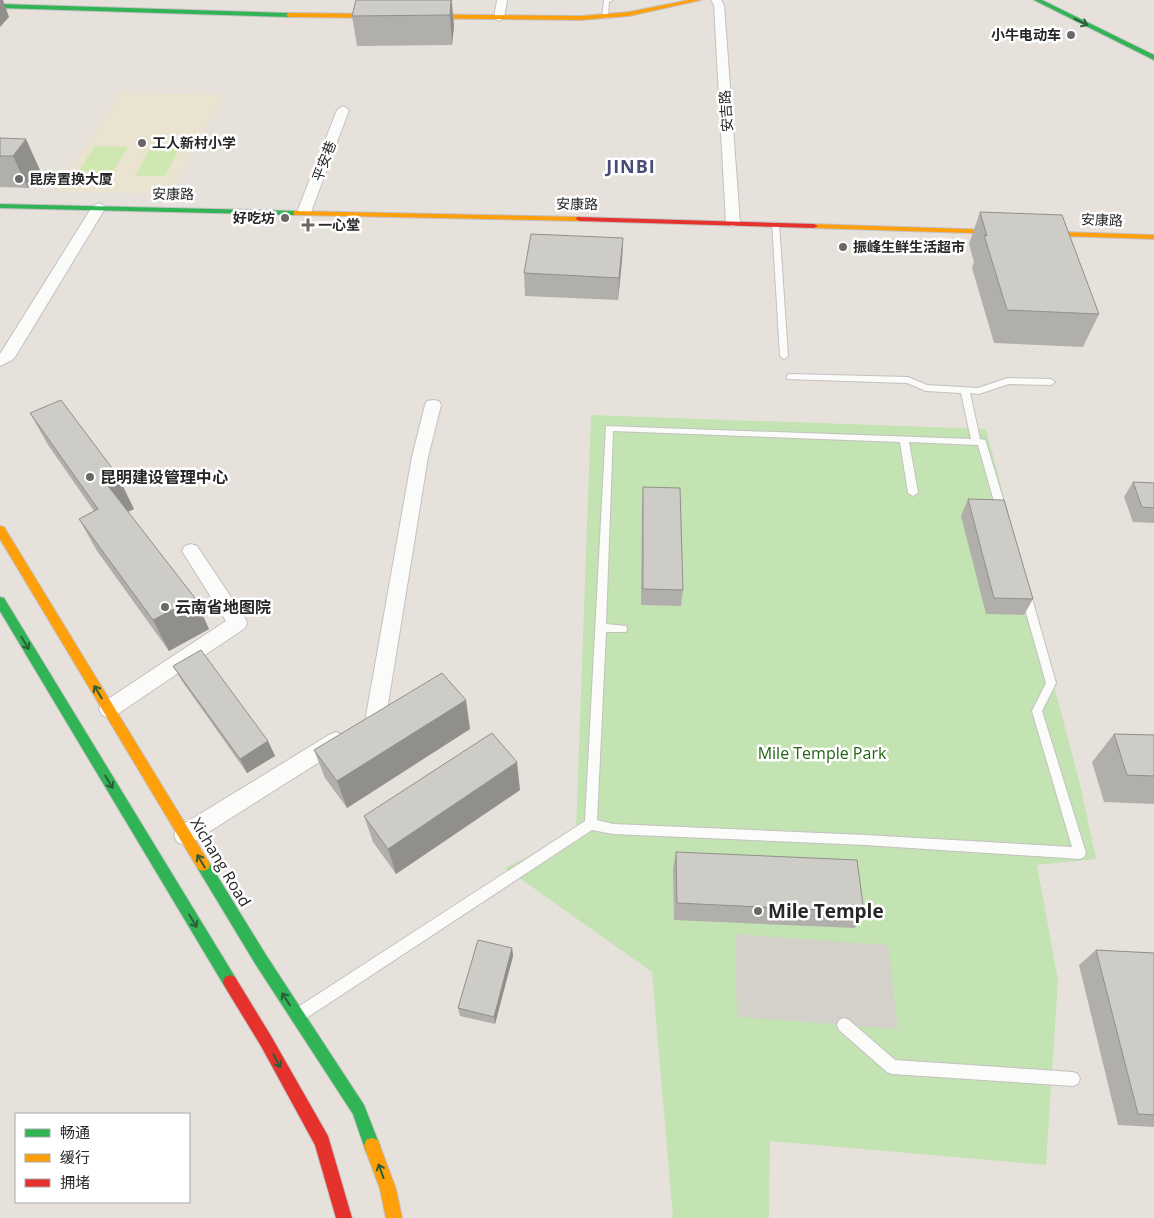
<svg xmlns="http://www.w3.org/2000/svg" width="1154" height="1218" viewBox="0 0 1154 1218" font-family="'Open Sans','Noto Sans SC',sans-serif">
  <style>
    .education { fill: #eae3cf }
    .green { fill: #c4e3b2 }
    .pitch { fill: #cfe7b0 }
    .plaza { fill: #d4d0ca }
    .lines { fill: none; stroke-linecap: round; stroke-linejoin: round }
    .lane-casing { stroke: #c3c1c1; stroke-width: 2 }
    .street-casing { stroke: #c3c1c1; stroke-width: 2 }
    .fast-casing { stroke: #c3c1c1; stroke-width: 2 }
    .slow-casing { stroke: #c3c1c1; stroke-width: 2 }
    .jam-casing { stroke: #c3c1c1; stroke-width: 2 }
    .lane { fill: #fbfbfa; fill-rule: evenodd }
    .street { fill: #fbfbfa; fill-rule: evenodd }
    .fast { fill: #30b455; fill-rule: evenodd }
    .slow { fill: #ff9f0a; fill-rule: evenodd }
    .jam { fill: #e5322d; fill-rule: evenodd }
    .wall { fill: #b1afab }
    .shaded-wall { fill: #908f8b }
    .building { fill: #ceccc7; stroke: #908f8b }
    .oneway { stroke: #2b5f39 }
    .poi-dot { fill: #6a6866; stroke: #fff; stroke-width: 2 }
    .labels { text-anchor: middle; stroke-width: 5; stroke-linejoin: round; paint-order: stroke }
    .far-poi-label { font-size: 14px; font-weight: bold; fill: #272727; stroke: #fff; text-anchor: start }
    .far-street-label { font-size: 14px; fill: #272727; stroke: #fff }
    .poi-label { font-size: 16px; font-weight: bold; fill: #272727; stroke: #fff; text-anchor: start }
    .park-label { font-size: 16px; fill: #226417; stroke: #fff }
    .street-label { font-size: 16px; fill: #272727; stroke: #fff }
    .far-district-label { font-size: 18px; font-weight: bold; letter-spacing: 1px; fill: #474d78; stroke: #fff }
    .near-poi-label { font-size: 19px; font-weight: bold; fill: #272727; stroke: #fff; text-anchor: start }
  </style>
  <rect width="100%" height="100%" fill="#e6e2db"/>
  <polygon class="education" points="120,93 223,95 170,194 55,191"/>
  <polygon class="green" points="591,415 986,429 1080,784 1096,859 1037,865 1058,980 1046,1165 770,1141 769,1218 673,1218 652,972 505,868 576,832"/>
  <g class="pitch">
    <polygon points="152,145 181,145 165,176 135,176"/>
    <polygon points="95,146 128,147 106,182 72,181"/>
  </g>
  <polygon class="plaza" points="735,934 888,945 898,1029 737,1017"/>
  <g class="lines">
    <defs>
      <g id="lane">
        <polygon points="604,0 613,0 609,2 608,17 605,19 602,17"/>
        <polygon points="772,222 779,224 788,356 784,359 780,356"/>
        <polygon points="790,374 908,377 927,385 978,388 1008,378 1051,379 1055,382 1051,385 1009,384 979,394 970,393 980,439 985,440 986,442 1007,512 1002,515 997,512 978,445 909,442 918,493 913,496 908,493 900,442 613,431 606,624 626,626 627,629 626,632 606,632 597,820 613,824 865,835 1072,847 1032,711 1046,683 1021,595 1023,592 1029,592 1031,595 1056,683 1042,711 1086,853 1084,857 1080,859 865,845 613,834 592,830 305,1019 300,1021 295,1019 293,1014 295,1009 585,821 606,426 971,439 961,393 926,391 907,383 787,379 787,375"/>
        <polygon points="844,1018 849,1020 895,1060 1073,1072 1078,1074 1080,1079 1078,1084 1073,1086 892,1074 887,1072 839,1030 837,1025 839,1020"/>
      </g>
      <g id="street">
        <polygon points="497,0 507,0 504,18 499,21 494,18"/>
        <polygon points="711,0 721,0 724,5 740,223 733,227 726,223 714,5"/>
        <polygon points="343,106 349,110 311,212 309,215 299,215 297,212 337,110"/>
        <polygon points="99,203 106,207 15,357 12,360 0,366 0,354 92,207"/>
        <polygon points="433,400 439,401 441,405 428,457 386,716 383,722 376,725 369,722 366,716 412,457 425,405 427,401"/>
        <polygon points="191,544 197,546 245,618 247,623 245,628 116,715 109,718 102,715 99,709 102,703 226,621 182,551 185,546"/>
        <polygon points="336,732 343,735 346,741 343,747 193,842 185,845 177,842 174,835 177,828 329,735"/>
      </g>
      <g id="fast">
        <polygon points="1034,0 1042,0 1154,55 1154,60"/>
        <polygon points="0,4 289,13 292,15 289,17 0,8"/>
        <polygon points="0,204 297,211 301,213 297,215 0,208"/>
        <polygon points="0,597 4,598 235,977 237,982 235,987 230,989 225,987 0,611"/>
        <polygon points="203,859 208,861 266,955 364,1105 380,1146 378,1152 372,1154 366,1152 353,1114 256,965 198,869 196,865 198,861"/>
      </g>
      <g id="slow">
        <polygon points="689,0 701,0 629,16 581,20 289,17 286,15 289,13 581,16 629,12"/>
        <polygon points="294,211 580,217 584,219 580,221 297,215 294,215"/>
        <polygon points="811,224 1154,235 1154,239 814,228 810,226"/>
        <polygon points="0,526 4,527 208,861 210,865 208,869 203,871 198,869 0,539"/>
        <polygon points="372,1138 378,1140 380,1146 396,1189 402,1218 386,1218 380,1189 364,1146 366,1140"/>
      </g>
      <g id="jam">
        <polygon points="577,217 814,224 818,226 814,228 580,221 576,219"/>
        <polygon points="230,975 235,977 271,1036 328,1136 352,1218 336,1218 315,1145 261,1046 225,987 223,982 225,977"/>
      </g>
    </defs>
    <use href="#lane" class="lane-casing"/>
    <use href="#street" class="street-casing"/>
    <use href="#fast" class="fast-casing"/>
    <use href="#slow" class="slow-casing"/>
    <use href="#jam" class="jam-casing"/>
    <use href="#lane" class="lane"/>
    <use href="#street" class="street"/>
    <use href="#fast" class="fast"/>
    <use href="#slow" class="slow"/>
    <use href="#jam" class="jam"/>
  </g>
  <g class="wall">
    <polygon points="452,0 454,26 452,45 357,46 352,16"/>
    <polygon points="0,138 40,170 28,188 0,187"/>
    <polygon points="980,212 1099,314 1083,347 994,343 972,268 974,262 969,244"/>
    <polygon points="623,238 622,260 618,300 525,296 524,273"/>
    <polygon points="30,413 134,509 128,512 209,629 169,651 97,551 79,519 94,511 48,445"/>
    <polygon points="1133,482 1154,483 1154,523 1133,522 1124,497"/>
    <polygon points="643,487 683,590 681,606 641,605 642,504"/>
    <polygon points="968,499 1033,599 1024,615 986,614 961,516"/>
    <polygon points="173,666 268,741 275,756 247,773 182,681"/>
    <polygon points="470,729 347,808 325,778 314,750"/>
    <polygon points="1114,734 1154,735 1154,804 1104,802 1092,762"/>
    <polygon points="520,790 396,874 373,842 364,816"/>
    <polygon points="676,852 864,912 855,928 674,920 673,869"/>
    <polygon points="512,948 513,956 495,1024 460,1016 458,1008"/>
    <polygon points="1096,950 1154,953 1154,1127 1118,1125 1079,965"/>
  </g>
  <g class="shaded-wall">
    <polygon points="0,0 3,0 9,17 0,27"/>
    <polygon points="451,0 454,26 452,45 450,15"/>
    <polygon points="26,139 40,170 28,188 13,156"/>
    <polygon points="623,238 622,260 618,300 619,278"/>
    <polygon points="118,476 134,509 122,514 105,482"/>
    <polygon points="195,598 209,629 169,651 153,620"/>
    <polygon points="466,700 470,729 347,808 337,781"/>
    <polygon points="268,741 275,756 247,773 240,759"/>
    <polygon points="517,762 520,790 396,874 388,849"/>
    <polygon points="512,948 513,956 495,1024 494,1017"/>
  </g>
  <g class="building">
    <polygon points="356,0 451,0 450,15 352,16"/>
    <polygon points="0,138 26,139 13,156 0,156"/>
    <polygon points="980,212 1062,215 1099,314 1007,310 984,235 987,236"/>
    <polygon points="531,234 623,238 619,278 524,273"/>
    <polygon points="61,400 118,476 105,482 195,598 153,620 79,519 98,509 30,413"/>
    <polygon points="1133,482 1154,483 1154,508 1142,507"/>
    <polygon points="643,487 680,488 683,590 643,589"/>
    <polygon points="968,499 1004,500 1033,599 994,598"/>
    <polygon points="201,650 268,741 240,759 173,666"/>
    <polygon points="442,673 466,700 337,781 314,750"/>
    <polygon points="492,733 517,762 388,849 364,816"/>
    <polygon points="1114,734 1154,735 1154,776 1127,775"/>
    <polygon points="676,852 857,860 864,912 677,903"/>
    <polygon points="478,940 512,948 494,1017 458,1008"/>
    <polygon points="1096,950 1154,953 1154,1115 1138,1114"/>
  </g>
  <defs><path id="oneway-shaft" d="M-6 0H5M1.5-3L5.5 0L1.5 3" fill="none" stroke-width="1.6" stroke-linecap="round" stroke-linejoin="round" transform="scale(1.25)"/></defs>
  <g class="oneway">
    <use href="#oneway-shaft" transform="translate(1081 22) rotate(26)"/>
    <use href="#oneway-shaft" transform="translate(25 643) rotate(59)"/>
    <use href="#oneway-shaft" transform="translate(98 692) rotate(-121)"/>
    <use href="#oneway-shaft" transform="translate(109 782) rotate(59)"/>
    <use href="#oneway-shaft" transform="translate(201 861) rotate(-121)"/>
    <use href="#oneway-shaft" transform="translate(193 921) rotate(59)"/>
    <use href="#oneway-shaft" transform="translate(286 999) rotate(-122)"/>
    <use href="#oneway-shaft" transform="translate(277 1061) rotate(61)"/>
    <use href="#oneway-shaft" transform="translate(381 1171) rotate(-110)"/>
  </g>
  <g class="poi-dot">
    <circle cx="1071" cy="35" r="5"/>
    <circle cx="142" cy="143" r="5"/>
    <circle cx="19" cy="179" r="5"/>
    <circle cx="285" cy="218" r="5"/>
    <path d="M305.5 217.5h5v5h5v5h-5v5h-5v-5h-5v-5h5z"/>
    <circle cx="843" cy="247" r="5"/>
    <circle cx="90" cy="477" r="5"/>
    <circle cx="165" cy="607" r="5"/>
    <circle cx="758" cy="911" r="5"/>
  </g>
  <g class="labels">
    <g class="far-poi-label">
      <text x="1061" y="40" text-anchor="end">小牛电动车</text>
      <text x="152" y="148">工人新村小学</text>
      <text x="29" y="184">昆房置换大厦</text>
      <text x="275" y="223" text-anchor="end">好吃坊</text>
      <text x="318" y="230">一心堂</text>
      <text x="853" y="252">振峰生鲜生活超市</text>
    </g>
    <g class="far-street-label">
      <text transform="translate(726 111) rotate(-94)" y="5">安吉路</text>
      <text transform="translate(324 161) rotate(-69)" y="5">平安巷</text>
      <text transform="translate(173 194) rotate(1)" y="5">安康路</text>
      <text transform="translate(577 204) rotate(1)" y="5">安康路</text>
      <text transform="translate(1102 220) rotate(2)" y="5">安康路</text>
    </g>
    <g class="poi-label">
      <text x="100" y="483">昆明建设管理中心</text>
      <text x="175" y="613">云南省地图院</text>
    </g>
    <g class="park-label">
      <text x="822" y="759">Mile Temple Park</text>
    </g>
    <g class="street-label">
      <text transform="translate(221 862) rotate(59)" y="6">Xichang Road</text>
    </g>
    <g class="far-district-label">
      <text x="631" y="173">JINBI</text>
    </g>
    <g class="near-poi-label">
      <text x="768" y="918">Mile Temple</text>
    </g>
  </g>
  <rect x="15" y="1113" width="175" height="90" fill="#ffffff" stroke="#a9a9a9"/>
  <rect x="25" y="1129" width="25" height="8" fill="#30b455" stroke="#a9a9a9"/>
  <text x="60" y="1138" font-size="15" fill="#272727">畅通</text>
  <rect x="25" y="1154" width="25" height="8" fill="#ff9f0a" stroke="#a9a9a9"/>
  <text x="60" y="1163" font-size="15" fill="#272727">缓行</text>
  <rect x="25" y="1179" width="25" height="8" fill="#e5322d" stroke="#a9a9a9"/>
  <text x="60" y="1188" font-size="15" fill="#272727">拥堵</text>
</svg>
